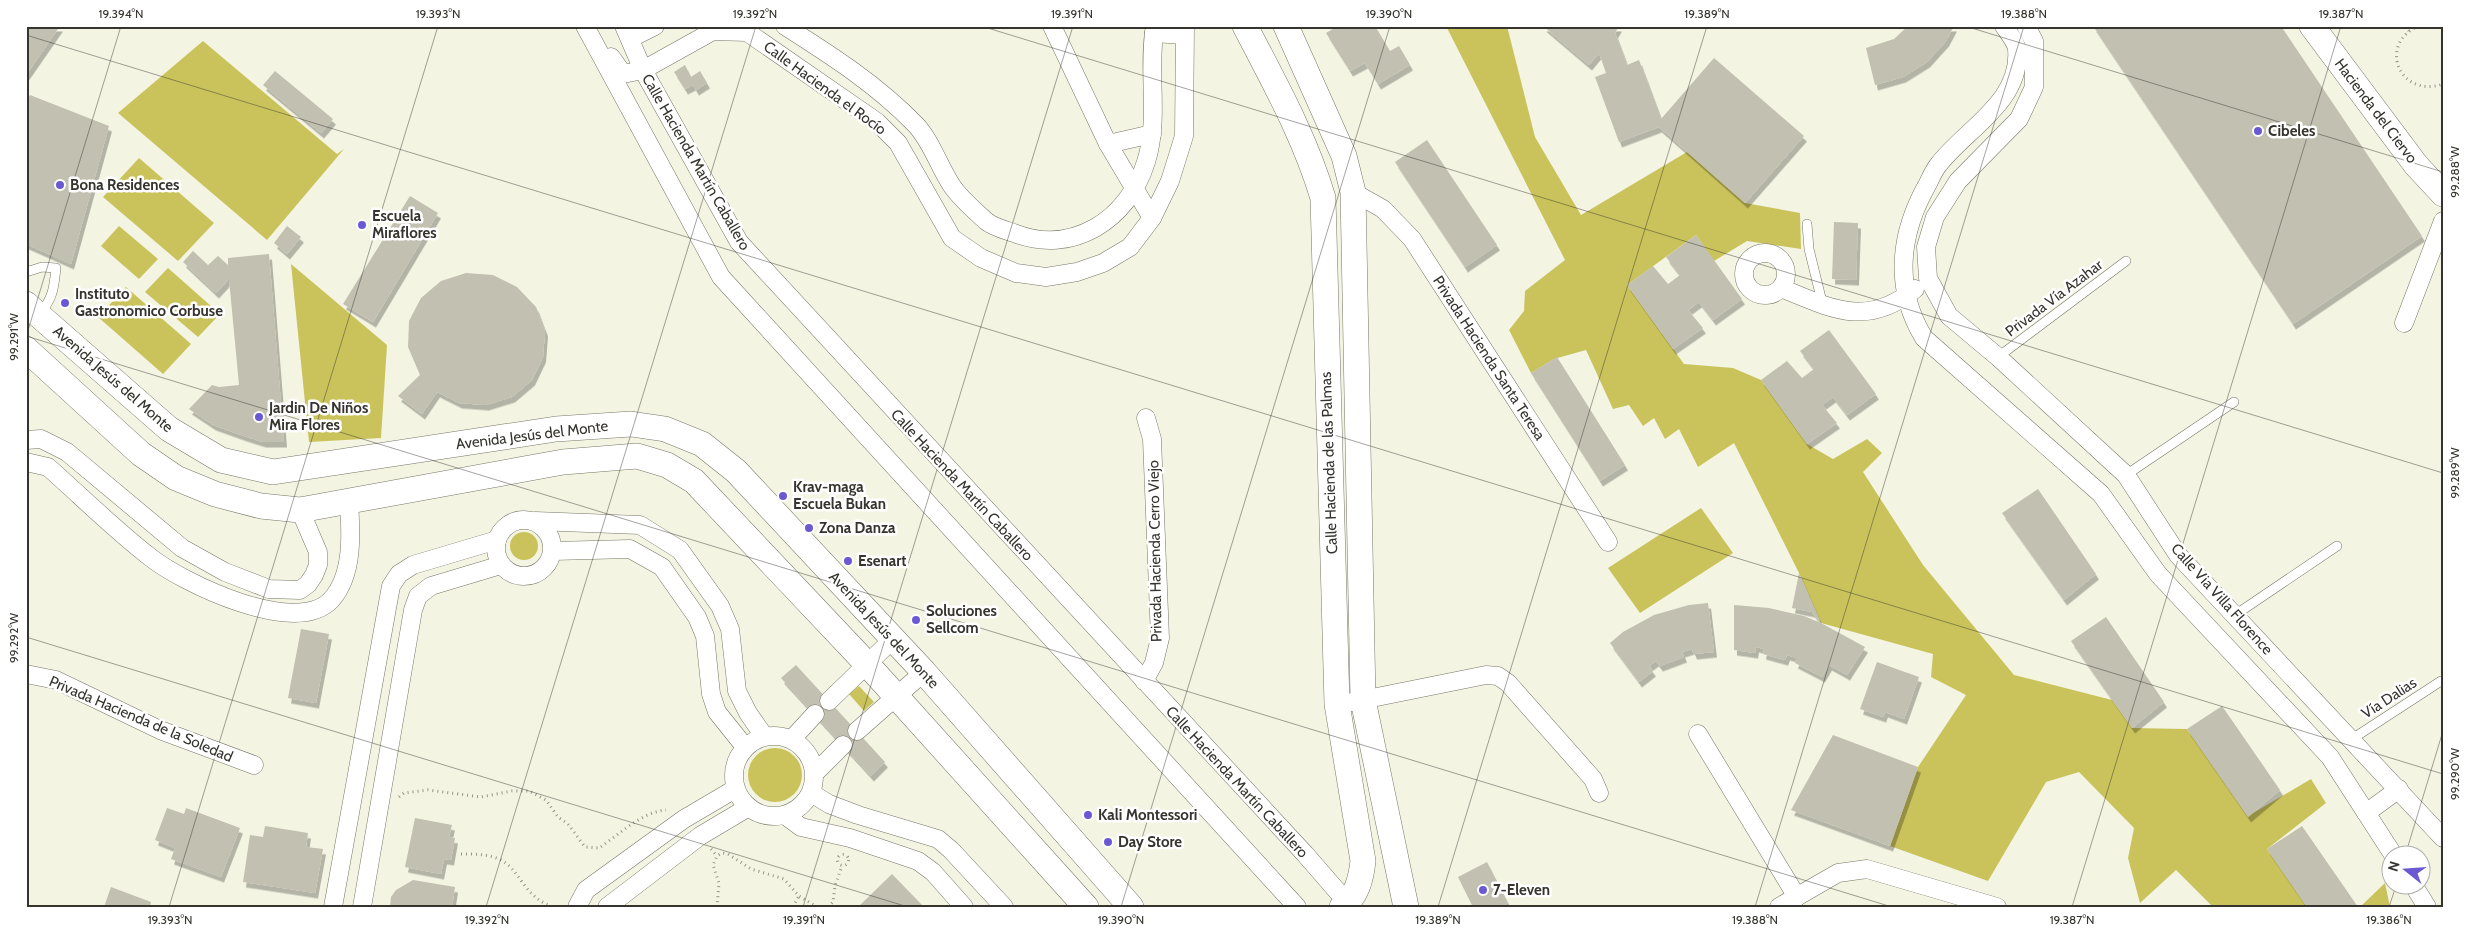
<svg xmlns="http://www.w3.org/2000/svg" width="2469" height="933" viewBox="0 0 2469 933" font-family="Cabin,sans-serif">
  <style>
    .green { fill: #cac35b }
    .building { fill: #c1c0b1; filter: url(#shadow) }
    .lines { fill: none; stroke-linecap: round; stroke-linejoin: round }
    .lane-casing { stroke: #777768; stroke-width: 10 }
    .street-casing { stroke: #777768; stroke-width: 19 }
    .secondary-casing { stroke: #777768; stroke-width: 26 }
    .path { stroke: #96958a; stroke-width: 3; stroke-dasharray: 1 4; stroke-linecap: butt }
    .lane { stroke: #fff; stroke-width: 9 }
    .street { stroke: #fff; stroke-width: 18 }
    .secondary { stroke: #fff; stroke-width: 25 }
    .ticks { fill: none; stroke: #35342e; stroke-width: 1; stroke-opacity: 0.45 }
    .poi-dot { fill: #6a59d3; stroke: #fff; stroke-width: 2 }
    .labels { text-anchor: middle; stroke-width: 5; stroke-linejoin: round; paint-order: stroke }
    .street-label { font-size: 15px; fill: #35342e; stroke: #fff }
    .poi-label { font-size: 15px; font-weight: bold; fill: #35342e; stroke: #fff; text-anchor: start }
    .neatline { fill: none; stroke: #35342e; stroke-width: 2 }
    .ticks-label { font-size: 12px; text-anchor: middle; fill: #35342e }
  </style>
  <defs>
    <filter id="shadow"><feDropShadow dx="3" dy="5.5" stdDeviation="0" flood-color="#0004"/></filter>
  </defs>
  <rect width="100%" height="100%" fill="#f4f4e3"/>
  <g class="green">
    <polygon points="1446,26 1507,26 1535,137 1581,215 1687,152 1745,203 1800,213 1801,249 1747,241 1714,261 1696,235 1627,285 1684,364 1733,368 1761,380 1807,444 1833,459 1867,439 1882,453 1863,472 1923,565 2014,675 2112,700 2132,728 2187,729 2248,816 2311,779 2326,803 2267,849 2307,907 2213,907 2176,870 2140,903 2128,858 2134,828 2079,772 2046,782 1988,881 1890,846 1918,767 1966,695 1931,677 1933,654 1821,623 1799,573 1734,443 1698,467 1679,429 1665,439 1654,418 1643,426 1629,405 1613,409 1586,350 1554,359 1531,373 1509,330 1524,311 1525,291 1565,260"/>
    <polygon points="203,41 337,154 344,149 267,240 118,113"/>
    <polygon points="139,158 214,223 178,261 103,197"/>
    <polygon points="119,226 158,259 139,279 101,246"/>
    <polygon points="291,264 387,345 381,438 309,442"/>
    <polygon points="168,268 220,314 198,337 145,292"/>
    <polygon points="126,287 191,344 163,374 98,317"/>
    <polygon points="1701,508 1733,553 1640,613 1608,568"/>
    <circle cx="524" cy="546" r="14"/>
    <polygon points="859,686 874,702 864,711 849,694"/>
    <circle cx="775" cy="775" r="27"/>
    <polygon points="2385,883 2390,907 2360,907"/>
  </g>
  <g class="building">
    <polygon points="26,26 60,26 26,75"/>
    <polygon points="1338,26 1375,26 1390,51 1399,46 1410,65 1378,84 1365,63 1350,71 1326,33"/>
    <polygon points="1543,26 1619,26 1615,33 1627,65 1639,60 1661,119 1714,58 1804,136 1745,203 1659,127 1619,142 1595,77 1606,73 1599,53 1589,65"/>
    <polygon points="1908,26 1954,26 1946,41 1927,62 1903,77 1875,85 1866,48 1894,39"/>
    <polygon points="2093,26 2281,26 2422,236 2293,324"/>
    <polygon points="685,65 691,77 700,71 707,83 696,90 693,85 685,89 674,72"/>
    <polygon points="275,71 333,119 321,133 263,85"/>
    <polygon points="30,95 109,126 71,264 26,244 26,103"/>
    <polygon points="1427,140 1497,245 1465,267 1395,162"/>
    <polygon points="410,196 438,213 373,322 343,304"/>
    <polygon points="1834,222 1858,223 1856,280 1832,279"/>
    <polygon points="287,226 301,237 287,254 274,243"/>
    <polygon points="1696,235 1742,299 1713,320 1699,302 1688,310 1703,328 1673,349 1627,285 1653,266 1668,284 1680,275 1666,257"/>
    <polygon points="193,251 208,265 218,256 228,265 228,258 269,254 284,442 263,442 244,436 213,425 189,409 212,385 219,387 239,385 229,279 216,293 183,262"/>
    <polygon points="466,273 493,275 517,287 536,307 545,331 543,357 532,380 512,397 486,405 459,403 437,392 422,414 398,396 420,375 408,347 409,321 421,298 441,281"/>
    <polygon points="1829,330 1876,394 1847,415 1833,397 1822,405 1837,423 1807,444 1761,380 1787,361 1802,378 1814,369 1800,351"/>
    <polygon points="1557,357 1625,465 1600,481 1531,373"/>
    <polygon points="2038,489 2096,574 2064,600 2002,513"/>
    <polygon points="1799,573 1820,621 1819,621 1812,612 1792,608"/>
    <polygon points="1708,603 1714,652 1694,654 1692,649 1682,652 1684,657 1660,666 1656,661 1649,666 1653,671 1639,682 1610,643 1623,632 1654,615 1689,605"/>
    <polygon points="1734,605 1769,608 1804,616 1821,623 1865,647 1847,675 1829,665 1822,677 1795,663 1797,658 1787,655 1785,660 1763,654 1764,649 1756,647 1755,653 1734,650"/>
    <polygon points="2106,617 2164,702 2132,728 2071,641"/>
    <polygon points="301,629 329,634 316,703 288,698"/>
    <polygon points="1877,662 1919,677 1904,719 1885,712 1883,717 1860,709"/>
    <polygon points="796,665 885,762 871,776 781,678"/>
    <polygon points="2222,706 2280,790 2248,817 2187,729"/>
    <polygon points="1833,735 1918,767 1890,846 1791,810"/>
    <polygon points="167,808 184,814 186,808 240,828 221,877 171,859 175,848 155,840"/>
    <polygon points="415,818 452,825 449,837 455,838 451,860 444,859 441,874 405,867"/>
    <polygon points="265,826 308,833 306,847 323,849 315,893 243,882 250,835 263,837"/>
    <polygon points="2302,826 2358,907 2307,907 2267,849"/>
    <polygon points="1487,862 1508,903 1501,907 1473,907 1458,877"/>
    <polygon points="892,874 924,907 858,907"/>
    <polygon points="413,880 455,887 452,907 390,907 391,897 396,890"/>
    <polygon points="111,887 151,902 150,907 104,907"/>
  </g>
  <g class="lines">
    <defs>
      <g id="lane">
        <polyline points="1807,224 1809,249 1823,306"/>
        <path d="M26,272L42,267L56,268C54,287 53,299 40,313"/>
        <polyline points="1998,357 2126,261"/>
        <polyline points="2126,475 2234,402"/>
        <polyline points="2235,615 2337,546"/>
        <polyline points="2352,739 2441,681"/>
      </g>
      <g id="street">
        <polyline points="585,26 721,277 1297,907"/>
        <polyline points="624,26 643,70 739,242 1305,854 1351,907"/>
        <path d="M785,26C832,56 876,84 915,124C931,140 939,167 952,186C960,198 975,211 986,221C993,227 1005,230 1014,233C1072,256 1128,220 1146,162C1160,118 1147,71 1155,26"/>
        <polyline points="1052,26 1108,144 1152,218"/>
        <path d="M2004,26C2008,32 2016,42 2017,49C2022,101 1967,128 1939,164C1933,171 1930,180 1926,187C1899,236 1894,289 1924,338L2101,494L2158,574L2330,757L2394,856"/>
        <polyline points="2026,26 2034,41 2034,87 2019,119 1958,181 1935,217 1926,247 1928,278 1949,316 1998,357 2126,475 2178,555 2443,838"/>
        <polyline points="1154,33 1184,35"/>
        <polyline points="631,38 655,26"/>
        <polyline points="611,57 623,74 643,70 713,31 747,32 877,122 898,143 952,238 981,258 1016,273 1046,277 1077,272 1103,263 1130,247 1152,218 1170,181 1184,136 1185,26"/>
        <polyline points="1108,144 1152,134"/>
        <polyline points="1353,192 1383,209 1412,239 1608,542"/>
        <circle cx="1765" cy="274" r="21"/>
        <path d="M1781,288C1832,309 1867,328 1915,289"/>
        <polyline points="2404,323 2443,221"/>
        <polyline points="26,440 41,439 67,452 182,548 225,572 269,589 300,590 308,584 314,575 318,565 318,552 300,510"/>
        <path d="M26,462L48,467C82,497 115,530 150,557C184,584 296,637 331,600C354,575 351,532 349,501"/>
        <circle cx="524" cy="548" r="28"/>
        <polyline points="535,521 640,525 680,550 720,606 730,629 737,691 748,713 764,736"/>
        <polyline points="553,551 630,549 662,567 697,617 705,636 711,694 717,712 745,747"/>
        <polyline points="26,674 56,680 160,730 254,765"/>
        <polyline points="1144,681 1154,663 1160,638 1152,439 1146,418"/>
        <polyline points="829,701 893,639"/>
        <polyline points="1352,702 1486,675 1498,676 1508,683 1593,779 1599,793"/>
        <polyline points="857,731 924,672"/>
        <polyline points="1698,734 1797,897"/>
        <circle cx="774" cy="776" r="40"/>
        <polyline points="792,739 815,714"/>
        <polyline points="815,773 843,745"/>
        <polyline points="811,793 829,804 858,815 938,839 951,850 1004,907"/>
        <polyline points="2366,813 2399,789"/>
        <polyline points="786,816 801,827 850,838 918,861 933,872 964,907"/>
        <polyline points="2414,886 2427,907"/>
        <polyline points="333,907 391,586 399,574 413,565 497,540"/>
        <polyline points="362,907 413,610 418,596 431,586 501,565"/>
        <polyline points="577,907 586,890 684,819 735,789"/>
        <polyline points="607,907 700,836 747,808"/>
        <polyline points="1779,907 1838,873 1867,869 1997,907"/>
      </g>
      <g id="secondary">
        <path d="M1245,26C1274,82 1305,137 1323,198L1337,704L1363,861C1361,879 1357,896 1342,907"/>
        <polyline points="1286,26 1344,156 1353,192 1363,700 1406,907"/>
        <polyline points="2312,26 2416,165 2443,194"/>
        <polyline points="26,304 169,429 221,460 273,472 556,429 631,424 665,429 702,444 736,471 924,672 1131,907"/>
        <polyline points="26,349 141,454 176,478 215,494 261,506 300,510 563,462 637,456 667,465 694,481 867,664 1086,907"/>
      </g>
    </defs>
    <use href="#lane" class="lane-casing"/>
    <use href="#street" class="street-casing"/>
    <use href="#secondary" class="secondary-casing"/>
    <g class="path">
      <polyline points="2406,26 2409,31"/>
      <path d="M2419,26C2377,43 2399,99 2443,84"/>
      <polyline points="2440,26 2443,27"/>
      <path d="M399,797L404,793L428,790L481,797L512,791H529L546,800L558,817L568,824L585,847L599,848C619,835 641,812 666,810"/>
      <polyline points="711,849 717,856"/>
      <path d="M461,854C474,854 487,854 499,859C521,869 523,898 554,907"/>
      <circle cx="843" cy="860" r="5.5"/>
      <polyline points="717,907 719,883 713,865 717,856 722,853 728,854 751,869 784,879 799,896 817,907"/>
      <polyline points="793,907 799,896"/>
      <polyline points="828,907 833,902 835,886 842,866"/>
    </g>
    <use href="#lane" class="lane"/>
    <use href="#street" class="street"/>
    <use href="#secondary" class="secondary"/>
  </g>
  <path class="ticks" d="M981,26L2443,473M1965,26L2443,172M26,35L2443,774M26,336L1892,907M26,337L121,26M26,637L908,907M2405,856L2443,731M169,907L438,26M486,907L756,26M803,907L1073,26M1121,907L1390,26M1438,907L1707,26M1755,907L2024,26M2072,907L2341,26M2389,907L2396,886"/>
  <g class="poi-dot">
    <circle cx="2258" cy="131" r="5"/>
    <circle cx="60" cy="185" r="5"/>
    <circle cx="362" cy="225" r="5"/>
    <circle cx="65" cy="303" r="5"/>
    <circle cx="259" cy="417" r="5"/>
    <circle cx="783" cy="496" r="5"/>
    <circle cx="809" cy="528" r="5"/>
    <circle cx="848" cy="561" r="5"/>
    <circle cx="916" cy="620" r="5"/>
    <circle cx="1088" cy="815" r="5"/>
    <circle cx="1108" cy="842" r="5"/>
    <circle cx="1483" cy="890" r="5"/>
  </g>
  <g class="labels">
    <g class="street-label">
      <text transform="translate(825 88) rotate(36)" y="5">Calle Hacienda el Rocío</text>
      <text transform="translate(2376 111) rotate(53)" y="5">Hacienda del Ciervo</text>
      <text transform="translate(696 162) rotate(60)" y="5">Calle Hacienda Martín Caballero</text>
      <text transform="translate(2054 298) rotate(-37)" y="5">Privada Vía Azahar</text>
      <text transform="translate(1489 358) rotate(57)" y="5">Privada Hacienda Santa Teresa</text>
      <text transform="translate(113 379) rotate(41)" y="5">Avenida Jesús del Monte</text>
      <text transform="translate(532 435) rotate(-7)" y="5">Avenida Jesús del Monte</text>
      <text transform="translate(1329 463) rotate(-92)" y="5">Calle Hacienda de las Palmas</text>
      <text transform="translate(962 485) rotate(47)" y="5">Calle Hacienda Martín Caballero</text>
      <text transform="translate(1155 551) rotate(-91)" y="5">Privada Hacienda Cerro Viejo</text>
      <text transform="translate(2222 599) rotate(48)" y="5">Calle Via Villa Florence</text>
      <text transform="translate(884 630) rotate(47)" y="5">Avenida Jesús del Monte</text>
      <text transform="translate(2389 698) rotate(-33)" y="5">Vía Dalias</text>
      <text transform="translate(141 719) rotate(23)" y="5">Privada Hacienda de la Soledad</text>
      <text transform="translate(1237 782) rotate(47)" y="5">Calle Hacienda Martín Caballero</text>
    </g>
    <g class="poi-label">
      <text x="2268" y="136">Cibeles</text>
      <text x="70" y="190">Bona Residences</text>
      <text x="372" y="221">Escuela<tspan x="372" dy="17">Miraflores</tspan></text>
      <text x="75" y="299">Instituto<tspan x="75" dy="17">Gastronomico Corbuse</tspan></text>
      <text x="269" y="413">Jardin De Niños<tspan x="269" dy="17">Mira Flores</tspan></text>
      <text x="793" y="492">Krav-maga<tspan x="793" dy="17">Escuela Bukan</tspan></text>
      <text x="819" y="533">Zona Danza</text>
      <text x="858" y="566">Esenart</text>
      <text x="926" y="616">Soluciones<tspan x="926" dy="17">Sellcom</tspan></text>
      <text x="1098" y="820">Kali Montessori</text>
      <text x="1118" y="847">Day Store</text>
      <text x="1493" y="895">7-Eleven</text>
    </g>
  </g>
  <rect width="2469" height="933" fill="none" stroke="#ffffff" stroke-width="55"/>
  <g transform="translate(2406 870) rotate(287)"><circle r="24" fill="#ffffff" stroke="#aeaeab"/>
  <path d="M0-4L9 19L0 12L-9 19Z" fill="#6a59d3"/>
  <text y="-8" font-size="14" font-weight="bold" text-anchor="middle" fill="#35342e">N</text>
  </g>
  <rect x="28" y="28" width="2414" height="878" class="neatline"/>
  <g class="ticks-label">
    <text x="121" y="18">19.394°N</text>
    <text x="438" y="18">19.393°N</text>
    <text x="755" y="18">19.392°N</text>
    <text x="1072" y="18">19.391°N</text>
    <text x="1389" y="18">19.390°N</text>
    <text x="1707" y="18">19.389°N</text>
    <text x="2024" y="18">19.388°N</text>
    <text x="2341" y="18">19.387°N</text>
    <text transform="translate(2455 172) rotate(-90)" y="4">99.288°W</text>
    <text transform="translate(14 337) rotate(-90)" y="4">99.291°W</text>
    <text transform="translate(2455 473) rotate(-90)" y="4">99.289°W</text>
    <text transform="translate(14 638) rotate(-90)" y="4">99.292°W</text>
    <text transform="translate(2455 774) rotate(-90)" y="4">99.290°W</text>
    <text x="170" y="924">19.393°N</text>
    <text x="487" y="924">19.392°N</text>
    <text x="804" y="924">19.391°N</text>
    <text x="1121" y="924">19.390°N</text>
    <text x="1438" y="924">19.389°N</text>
    <text x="1755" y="924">19.388°N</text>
    <text x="2072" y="924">19.387°N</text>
    <text x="2389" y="924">19.386°N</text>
  </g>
</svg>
